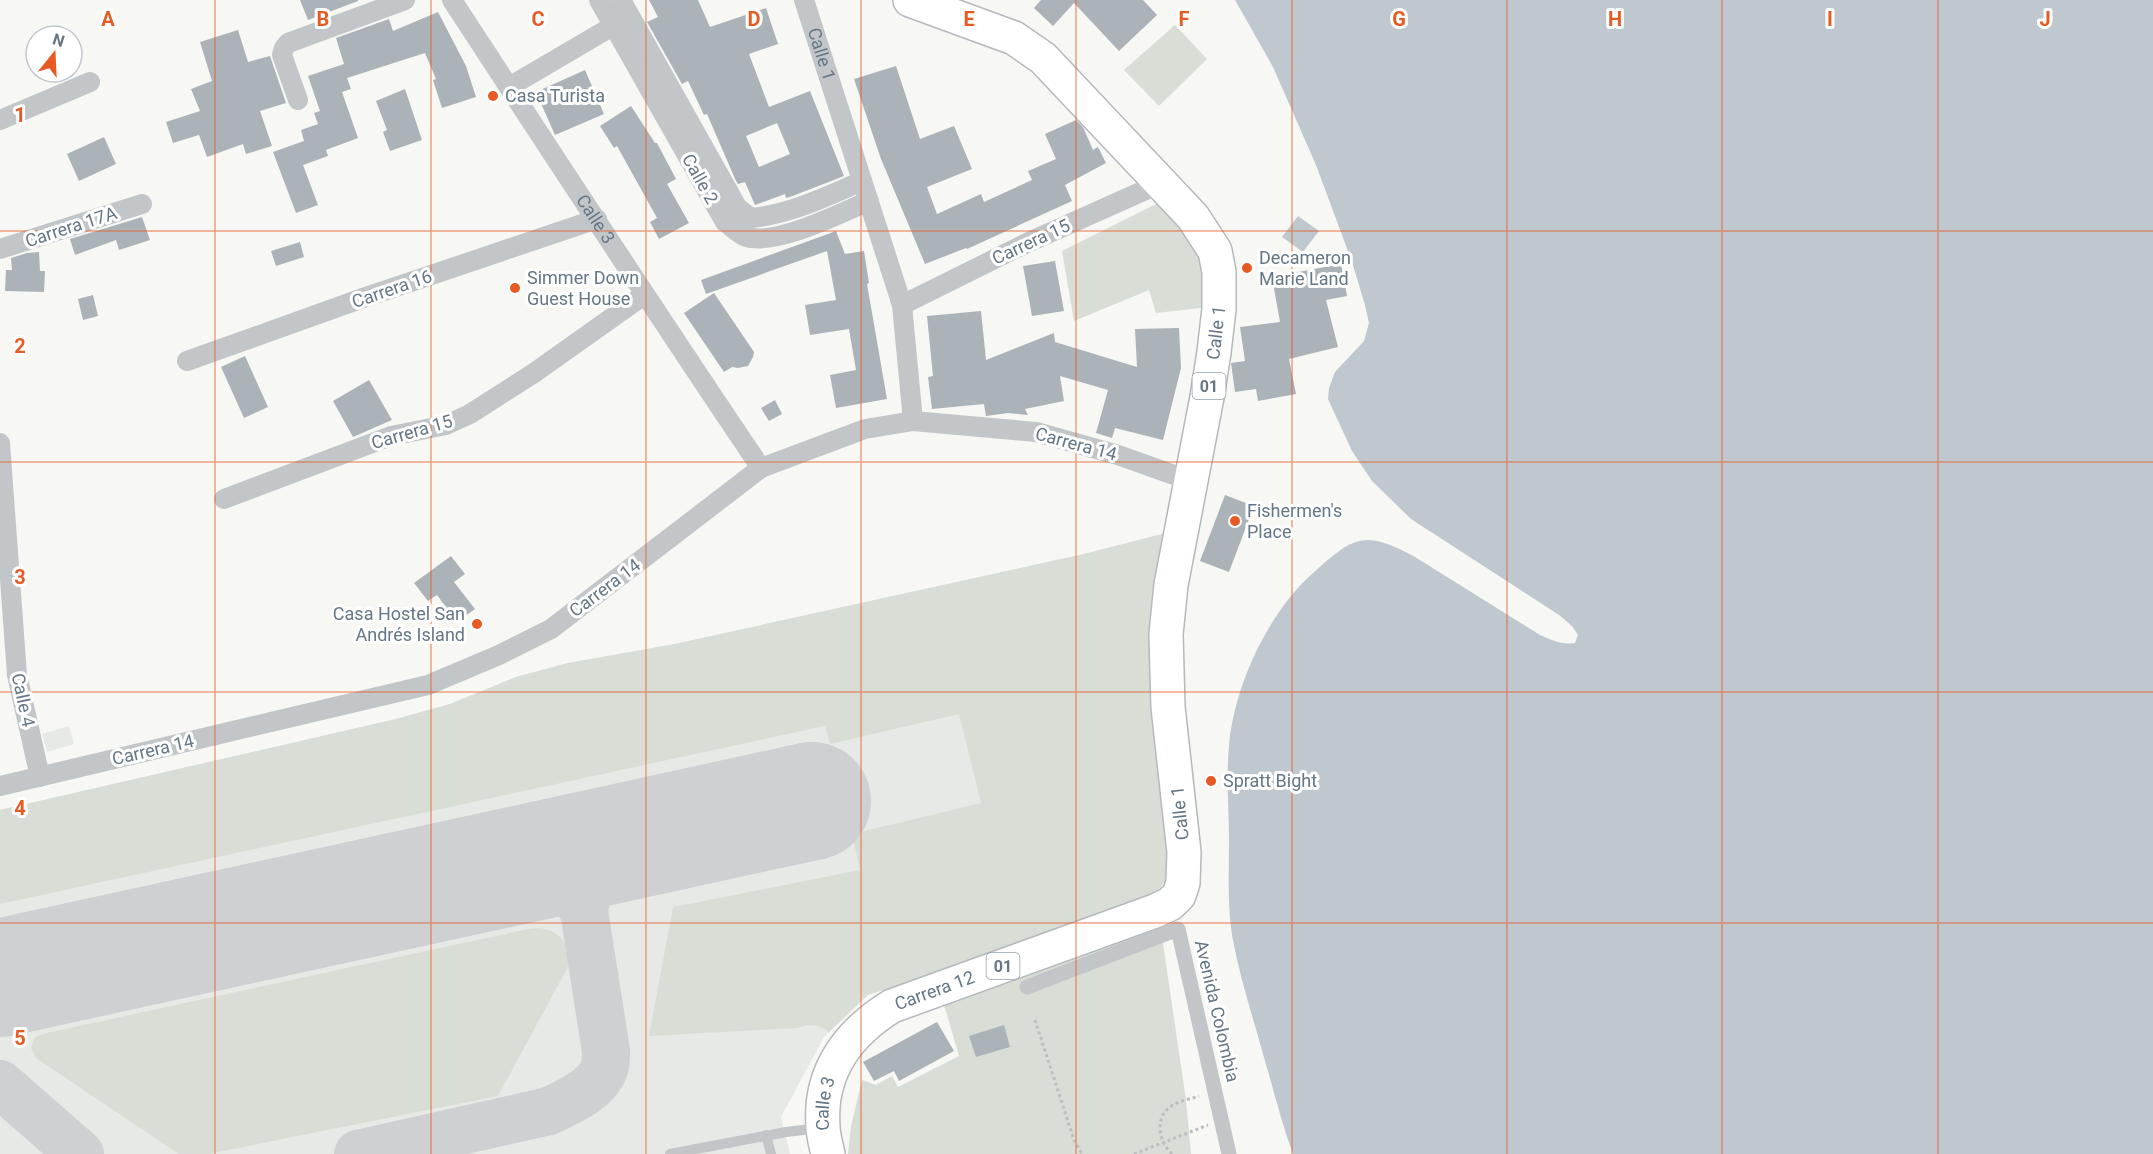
<svg xmlns="http://www.w3.org/2000/svg" width="2153" height="1154" viewBox="0 0 2153 1154" font-family="Roboto,sans-serif">
  <style>
    .built { fill: #e7e9e7 }
    .green { fill: #d8ded5 }
    .water { fill: #bfc8ce }
    .lines { fill: none; stroke-linecap: round; stroke-linejoin: round }
    .taxiway { stroke: #ced0d2; stroke-width: 48 }
    .runway { stroke: #ced0d2; stroke-width: 118 }
    .building { fill: #abb3b9; fill-rule: evenodd }
    .trunk-casing { stroke: #b5b8bc; stroke-width: 36 }
    .path { stroke: #bcbec1; stroke-width: 3; stroke-dasharray: 3 3; stroke-linecap: butt }
    .service { stroke: #c2c6c9; stroke-width: 10 }
    .pedestrian { stroke: #c2c6c9; stroke-width: 15 }
    .minor { stroke: #c2c6c9; stroke-width: 20 }
    .trunk { stroke: #fff; stroke-width: 33 }
    .grid { fill: none; stroke: #e75a23; stroke-width: 1.5; stroke-opacity: 0.55 }
    .poi-dot { fill: #e75a23; stroke: #fff; stroke-width: 2 }
    .labels { text-anchor: middle; stroke-width: 6; stroke-linejoin: round; paint-order: stroke }
    .shield { fill: #fff; stroke: #939faa; stroke-width: 1.5 }
    .shield-label { font-size: 16px; font-weight: bold; fill: #657685 }
    .street-label { font-size: 18px; fill: #657685; stroke: #fff }
    .poi-label { font-size: 18px; fill: #657685; stroke: #fff; text-anchor: start }
    .grid-label { font-size: 20px; text-anchor: middle; font-weight: bold; fill: #e75a23; stroke: #fff; stroke-width: 6; stroke-linejoin: round; paint-order: stroke }
  </style>
  <rect width="100%" height="100%" fill="#f7f7f4"/>
  <g class="built">
    <polygon points="1166,533 1165,882 1022,945 867,995 824,1037 781,1117 790,1154 0,1154 0,810 396,719 450,704 516,677 568,663 675,644 1084,554"/>
    <polygon points="69,726 74,744 47,752 42,734"/>
  </g>
  <g class="green">
    <polygon points="1175,25 1207,59 1159,106 1124,70"/>
    <polygon points="1166,199 1204,253 1209,307 1156,313 1149,290 1074,321 1062,251"/>
    <path d="M1166,533L1168,851L1165,882L1154,895L1022,945L868,995L829,1032C818,1024 810,1024 797,1028L649,1036L673,907L860,870L852,834L981,803L959,714L830,744L825,726L0,904V810L396,719L450,704L516,677L568,663L675,644L1084,554Z"/>
    <polygon points="1160,923 1186,1100 1191,1154 848,1154 851,1126 862,1080 876,1085 892,1076 898,1087 959,1056 942,998"/>
    <path d="M539,928C561,931 571,945 568,967L498,1096L208,1154H179L36,1058L31,1048L35,1037L46,1033L528,929Z"/>
  </g>
  <g class="water">
    <path d="M1235,0H2153V1154H1293C1281,1122 1273,1087 1263,1054C1253,1017 1240,979 1233,940C1227,908 1229,874 1229,841C1229,809 1226,777 1229,746C1234,686 1268,613 1312,574C1354,536 1364,529 1415,557L1540,635C1551,640 1562,645 1575,643L1578,635L1572,626L1559,615L1411,519L1372,481L1352,451L1328,399L1329,388L1335,372L1364,341L1369,323L1365,305L1352,262L1316,165L1273,67Z"/>
    <polygon points="1298,216 1319,231 1303,252 1282,237"/>
  </g>
  <g class="lines">
    <g class="taxiway">
      <path d="M522,863C548,873 569,886 584,911"/>
      <polyline points="0,1084 80,1154"/>
      <path d="M358,1154L549,1111C568,1102 599,1089 605,1066C606,1061 606,1055 606,1051L584,911C590,877 602,859 631,840"/>
    </g>
    <polyline class="runway" points="0,978 812,801"/>
  </g>
  <g class="building">
    <polygon points="300,0 358,0 358,1 308,20"/>
    <path d="M649,0H698L710,27L766,8L778,44L749,54L769,107L810,91L844,176L790,197L786,198L785,194L755,205L745,182L738,184L736,181L707,114L704,115L688,81L682,84L647,22L658,17ZM777,123L790,154L759,167L746,136Z"/>
    <polygon points="1041,0 1143,0 1157,15 1119,51 1074,3 1053,26 1034,8"/>
    <polygon points="438,12 466,66 476,97 442,108 433,80 436,79 425,53 347,78 351,89 342,92 358,138 326,150 328,156 303,165 318,205 296,213 273,152 304,141 301,130 318,124 314,113 320,111 308,76 344,64 336,38 389,19 393,31"/>
    <polygon points="238,30 248,62 270,56 286,103 260,111 272,146 246,154 243,144 207,157 199,135 173,143 166,122 200,111 191,89 212,81 200,42"/>
    <polygon points="896,66 920,139 954,126 972,169 927,187 937,214 981,194 984,202 1032,180 1028,171 1056,159 1045,134 1076,120 1083,127 1093,150 1098,147 1106,163 1065,185 1072,201 967,249 966,248 925,264 881,159 854,79"/>
    <polygon points="585,70 604,114 555,135 536,92"/>
    <polygon points="405,89 422,140 390,151 383,132 387,130 376,101"/>
    <polygon points="631,106 655,143 657,143 676,179 667,184 689,223 659,239 650,222 657,218 617,146 614,148 600,126"/>
    <polygon points="104,137 116,164 79,181 67,154"/>
    <polygon points="142,217 150,240 119,250 116,240 75,255 70,239"/>
    <polygon points="836,231 845,254 864,251 869,283 867,284 887,399 836,408 830,375 856,370 849,329 810,335 805,305 836,300 827,251 706,294 701,280"/>
    <polygon points="300,242 304,257 276,266 271,251"/>
    <polygon points="39,252 40,271 45,271 44,292 5,291 6,270 12,270 11,258 27,253"/>
    <polygon points="1055,261 1064,311 1032,316 1023,266"/>
    <polygon points="1341,264 1347,296 1326,300 1338,347 1289,359 1296,394 1258,401 1256,389 1235,392 1231,363 1245,361 1240,327 1280,322 1272,277"/>
    <polygon points="714,293 754,352 753,357 748,366 738,368 732,367 724,372 684,313"/>
    <polygon points="93,295 98,316 83,320 78,299"/>
    <polygon points="981,311 986,360 1054,333 1055,342 1137,367 1135,329 1179,328 1181,368 1163,440 1115,428 1112,438 1096,433 1108,390 1060,376 1064,401 1025,409 1028,415 1008,413 986,416 984,404 932,409 928,377 933,376 927,316"/>
    <polygon points="245,356 268,407 244,418 221,367"/>
    <polygon points="369,380 392,420 353,437 333,401"/>
    <polygon points="775,400 782,414 769,421 761,408"/>
    <polygon points="1225,495 1254,506 1229,572 1200,561"/>
    <polygon points="451,556 465,574 454,582 475,609 457,622 437,595 428,601 414,583"/>
    <polygon points="937,1022 954,1051 899,1081 894,1071 874,1081 863,1062"/>
    <polygon points="1004,1025 1010,1047 976,1057 969,1036"/>
  </g>
  <g class="lines">
    <defs>
      <g id="trunk">
        <path id="s3" d="M828,1154C826,1145 823,1135 823,1126C819,1072 848,1033 892,1006L1155,911L1170,904L1179,895L1183,883L1184,852L1168,707L1166,634L1171,585L1207,397L1214,352L1219,309V272L1215,251L1193,217L1043,58L1014,38L910,0"/>
      </g>
    </defs>
    <use href="#trunk" class="trunk-casing"/>
    <g class="path">
      <polyline points="1035,1020 1074,1140 1082,1154"/>
      <polyline points="1134,1154 1208,1125"/>
      <path d="M1172,1154C1157,1140 1154,1114 1175,1104C1182,1100 1191,1099 1199,1096"/>
    </g>
    <g class="service">
      <polyline points="766,1135 771,1154"/>
      <polyline points="670,1154 786,1132 819,1128"/>
    </g>
    <polyline class="pedestrian" points="1027,987 1178,929 1229,1154"/>
    <g class="minor">
      <path id="s1" d="M452,0C554,156 656,313 761,468"/>
      <path d="M599,0L725,222C731,226 737,233 744,236C773,248 840,213 869,201"/>
      <path d="M621,0L737,207L751,218C790,214 826,197 862,181"/>
      <path id="s2" d="M804,0L902,305L913,421"/>
      <polyline points="509,87 623,20"/>
      <polyline points="298,100 282,55 284,48 288,43 405,0"/>
      <polyline points="0,120 90,82"/>
      <polyline points="0,249 142,204"/>
      <polyline points="902,305 1029,242 1161,183"/>
      <polyline points="187,361 363,298 597,219"/>
      <polyline points="0,443 17,675 40,777"/>
      <polyline points="224,499 391,436 446,425 470,414 534,373 644,295"/>
      <polyline points="0,786 428,685 499,655 551,629 761,468 865,429 913,421 1036,432 1118,455 1191,481"/>
    </g>
    <use href="#trunk" class="trunk"/>
  </g>
  <path class="grid" d="M215,0V1154M431,0V1154M646,0V1154M861,0V1154M1076,0V1154M1292,0V1154M1507,0V1154M1722,0V1154M1938,0V1154M0,231H2153M0,462H2153M0,692H2153M0,923H2153"/>
  <g class="poi-dot">
    <circle cx="493" cy="96" r="6"/>
    <circle cx="1247" cy="268" r="6"/>
    <circle cx="515" cy="288" r="6"/>
    <circle cx="1235" cy="521" r="6"/>
    <circle cx="477" cy="624" r="6"/>
    <circle cx="1211" cy="781" r="6"/>
  </g>
  <g class="labels">
    <g class="shield">
      <rect x="1192.5" y="373" width="33" height="26" rx="4.5"/>
      <rect x="986.5" y="953" width="33" height="26" rx="4.5"/>
    </g>
    <g class="shield-label">
      <text x="1209" y="392">01</text>
      <text x="1003" y="972">01</text>
    </g>
    <g class="street-label">
      <text dy="6" stroke="none"><textPath href="#s2" startOffset="57">Calle 1</textPath></text>
      <text transform="translate(700 179) rotate(61)" y="6">Calle 2</text>
      <text dy="6" stroke="none"><textPath href="#s1" startOffset="262">Calle 3</textPath></text>
      <text transform="translate(71 227) rotate(-18)" y="6">Carrera 17A</text>
      <text transform="translate(1031 242) rotate(-25)" y="6">Carrera 15</text>
      <text transform="translate(392 289) rotate(-19)" y="6">Carrera 16</text>
      <text dy="6" stroke="none"><textPath href="#s3" startOffset="1052">Calle 1</textPath></text>
      <text transform="translate(412 432) rotate(-16)" y="6">Carrera 15</text>
      <text transform="translate(1076 444) rotate(15)" y="6">Carrera 14</text>
      <text transform="translate(605 588) rotate(-37)" y="6">Carrera 14</text>
      <text transform="translate(23 700) rotate(78)" y="6">Calle 4</text>
      <text transform="translate(153 750) rotate(-13)" y="6">Carrera 14</text>
      <text transform="translate(1180 813) rotate(-96)" y="6">Calle 1</text>
      <text dy="6" stroke="none"><textPath href="#s3" startOffset="220">Carrera 12</textPath></text>
      <text transform="translate(1217 1011) rotate(77)" y="6">Avenida Colombia</text>
      <text dy="6" stroke="none"><textPath href="#s3" startOffset="51">Calle 3</textPath></text>
    </g>
    <g class="poi-label">
      <text x="505" y="102">Casa Turista</text>
      <text x="1259" y="264">Decameron<tspan x="1259" dy="21">Marie Land</tspan></text>
      <text x="527" y="284">Simmer Down<tspan x="527" dy="21">Guest House</tspan></text>
      <text x="1247" y="517">Fishermen's<tspan x="1247" dy="21">Place</tspan></text>
      <text x="465" y="620" text-anchor="end">Casa Hostel San<tspan x="465" dy="21">Andrés Island</tspan></text>
      <text x="1223" y="787">Spratt Bight</text>
    </g>
  </g>
  <g class="grid-label">
    <text x="108" y="26">A</text>
    <text x="323" y="26">B</text>
    <text x="538" y="26">C</text>
    <text x="754" y="26">D</text>
    <text x="969" y="26">E</text>
    <text x="1184" y="26">F</text>
    <text x="1399" y="26">G</text>
    <text x="1615" y="26">H</text>
    <text x="1830" y="26">I</text>
    <text x="2045" y="26">J</text>
    <text x="20" y="122">1</text>
    <text x="20" y="353">2</text>
    <text x="20" y="584">3</text>
    <text x="20" y="815">4</text>
    <text x="20" y="1045">5</text>
  </g>
  <g transform="translate(54 54) rotate(18)"><circle r="28" fill="#ffffff" stroke="#c1c8ce" stroke-width="1.5"/>
  <path d="M0-4.5L10 22L0 15L-10 22Z" fill="#e75a23"/>
  <text y="-9" font-size="16" font-weight="bold" text-anchor="middle" fill="#657685">N</text>
  </g>
</svg>
